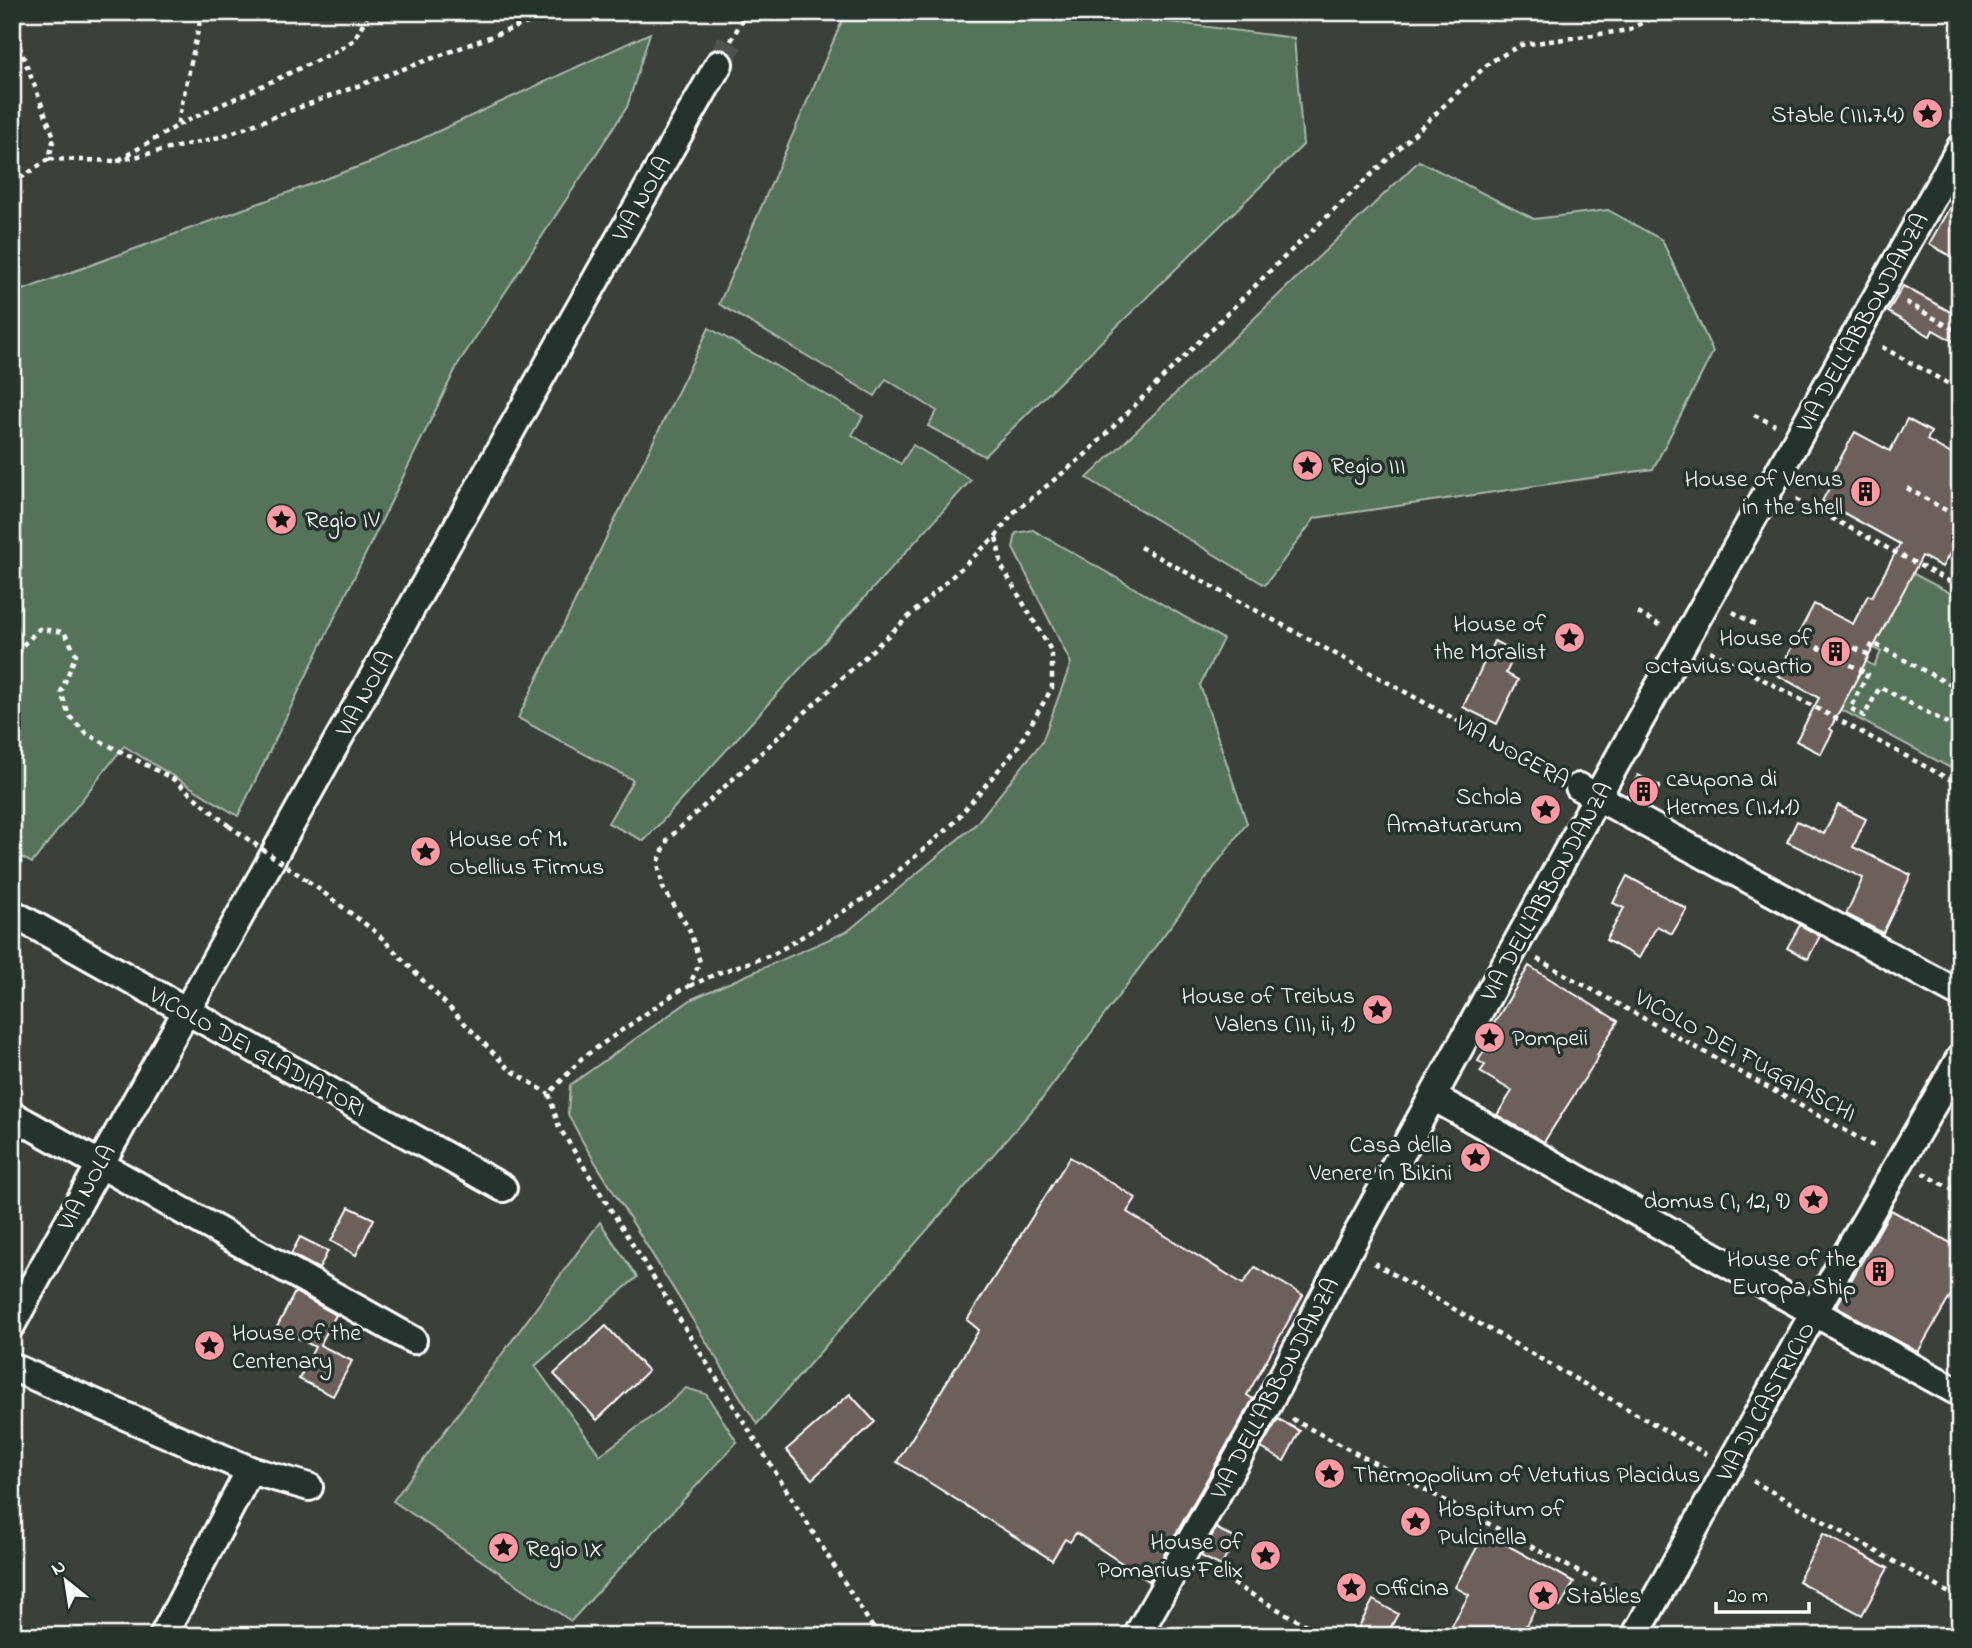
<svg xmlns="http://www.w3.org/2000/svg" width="1972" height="1648" viewBox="0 0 1972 1648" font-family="'Indie Flower',sans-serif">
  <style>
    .green { fill: #55725a; stroke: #aab8ac; stroke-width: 2 }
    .building { fill: #6d605b; stroke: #fff; stroke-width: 2 }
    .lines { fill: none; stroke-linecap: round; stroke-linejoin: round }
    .pedestrian-tunnel { stroke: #4f534f; stroke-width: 26; stroke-dasharray: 26 13; stroke-linecap: butt }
    .pedestrian-casing { stroke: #fff; stroke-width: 32 }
    .path { stroke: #fff; stroke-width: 4.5; stroke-dasharray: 5 5; stroke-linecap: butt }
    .pedestrian { stroke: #26332d; stroke-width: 26 }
    .path-bridge { stroke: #fff; stroke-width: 4.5; stroke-dasharray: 5 5; stroke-linecap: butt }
    .labels { text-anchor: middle; stroke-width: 7; stroke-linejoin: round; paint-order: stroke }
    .poi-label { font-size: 24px; fill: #fff; stroke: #26332d; text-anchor: start }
    .street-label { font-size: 24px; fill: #fff; stroke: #26332d }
  </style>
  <rect width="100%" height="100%" fill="#3b403b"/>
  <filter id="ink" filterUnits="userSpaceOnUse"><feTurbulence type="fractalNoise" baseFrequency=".0143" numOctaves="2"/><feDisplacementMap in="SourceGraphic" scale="14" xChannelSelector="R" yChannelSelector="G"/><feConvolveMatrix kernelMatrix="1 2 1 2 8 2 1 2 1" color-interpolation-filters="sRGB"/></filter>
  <g filter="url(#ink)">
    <g class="green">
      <polygon points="846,12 1092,12 1294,38 1303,145 984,456 928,426 937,411 886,379 875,396 719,304"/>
      <polygon points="650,33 627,107 458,364 238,816 124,746 32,863 12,852 12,294 374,161"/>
      <polygon points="1419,161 1534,219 1608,210 1662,240 1713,352 1653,469 1315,518 1265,585 1087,478"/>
      <polygon points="709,328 863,416 852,435 901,464 913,445 971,480 644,841 608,823 633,780 518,718"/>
      <polygon points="1033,530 1223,639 1200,685 1247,823 1042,1099 757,1424 584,1144 568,1114 570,1085 692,999 848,931 976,824 1042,742 1071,663 1013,548 1016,533"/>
      <polygon points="1891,562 1960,598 1960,773 1840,709 1852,654 1874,666 1881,652 1868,645 1904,589 1882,577"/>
      <polygon points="600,1222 637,1277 535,1366 600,1455 666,1406 686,1388 706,1394 737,1442 571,1621 393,1501"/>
    </g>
    <g class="building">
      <polygon points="1960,189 1960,261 1929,244"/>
      <polygon points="1903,286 1960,317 1960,345 1933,330 1930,336 1888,312"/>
      <polygon points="1907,419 1931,432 1927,440 1960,459 1960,536 1942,567 1922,556 1830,729 1833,731 1821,754 1796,741 1819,698 1777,675 1814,604 1853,624 1868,595 1872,597 1900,544 1822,501 1832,483 1828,481 1855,432 1890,451"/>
      <polygon points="1494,641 1516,652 1506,673 1518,680 1497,724 1463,707"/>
      <polygon points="1638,775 1660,786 1649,807 1627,795"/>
      <polygon points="1838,805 1866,819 1853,847 1911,875 1883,933 1846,914 1863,878 1787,842 1797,821 1824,834"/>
      <polygon points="1627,876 1687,909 1672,934 1657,926 1639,958 1606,940 1624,908 1613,903"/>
      <polygon points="1800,925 1820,936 1808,959 1787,948"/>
      <polygon points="1529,966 1618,1021 1597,1055 1599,1056 1544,1142 1497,1115 1512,1091 1480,1072 1485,1065 1478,1061 1492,1038 1487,1035"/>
      <polygon points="1070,1157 1136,1198 1127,1212 1243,1284 1255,1267 1303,1295 1247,1395 1253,1399 1149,1581 1076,1533 1070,1542 1065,1539 1052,1560 897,1462 979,1330 967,1320"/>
      <polygon points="349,1207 374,1219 356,1255 331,1241"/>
      <polygon points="1891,1210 1960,1248 1960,1300 1951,1295 1918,1352 1836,1307"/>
      <polygon points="300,1237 328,1251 319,1269 291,1254"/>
      <polygon points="295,1292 336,1315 320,1345 352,1361 333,1396 299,1379 315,1347 277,1327"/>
      <polygon points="606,1326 648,1371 597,1420 554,1374"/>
      <polygon points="850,1394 875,1422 812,1479 786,1450"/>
      <polygon points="1278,1419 1300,1431 1284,1461 1261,1448"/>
      <polygon points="1216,1528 1236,1539 1221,1566 1201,1556"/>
      <polygon points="1485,1533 1574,1582 1560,1607 1542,1597 1520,1636 1446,1636 1469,1595 1455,1587"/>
      <polygon points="1823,1534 1888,1568 1862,1615 1798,1581"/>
      <polygon points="1373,1600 1398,1614 1386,1636 1354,1636"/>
    </g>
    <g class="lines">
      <polyline class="pedestrian-tunnel" points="719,64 730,42"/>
      <defs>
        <g id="pedestrian">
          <polyline points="1579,787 1960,994"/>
          <polyline points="12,913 503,1188"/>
          <path d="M1433,1097C1609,1195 1782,1297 1960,1393"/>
          <polyline points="12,1115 413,1340"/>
          <path d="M12,1324C100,1162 192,1003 281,842C426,582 570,322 719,64"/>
          <polyline points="12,1367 250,1470 309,1487"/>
          <polyline points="163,1636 250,1470"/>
          <polyline points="1137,1636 1267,1406 1349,1249 1597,797 1960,148"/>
          <polyline points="1635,1636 1847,1253 1960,1058"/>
        </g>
      </defs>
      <use href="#pedestrian" class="pedestrian-casing"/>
      <g class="path">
        <polyline points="12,27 54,137 49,159 12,184"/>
        <polyline points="731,41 746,12"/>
        <polyline points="178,125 337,51 354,40 369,12"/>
        <polyline points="49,159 117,161 177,126 202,12"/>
        <polyline points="117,161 220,137 557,12"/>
        <polyline points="1906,302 1960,333"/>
        <polyline points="1882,347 1960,390"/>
        <polyline points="1754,415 1775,425"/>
        <polyline points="1907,488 1956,516"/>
        <polyline points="1796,499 1960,587"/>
        <polyline points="1140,547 1557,775"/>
        <polyline points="1733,612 1756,625"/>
        <polyline points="1638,613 1662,626"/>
        <polyline points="1817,647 1842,660 1850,645 1857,649"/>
        <polyline points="1710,651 1960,785"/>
        <polyline points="12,673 22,646 39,629 64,632 76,654 61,692 69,716 87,734 173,779 229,826"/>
        <polyline points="1960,690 1873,643 1867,654 1857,649 1854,654 1850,652 1845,662 1868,674 1850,708 1864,716 1880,687 1960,730"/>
        <polyline points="308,881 377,933 509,1069 549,1094"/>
        <polyline points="1537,959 1875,1147"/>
        <polyline points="690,986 718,973 774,954 870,895 951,826 1017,748 1052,688 1052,652 1002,567 996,537"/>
        <polyline points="1923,1173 1960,1194"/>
        <polyline points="1374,1263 1706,1454"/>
        <polyline points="1292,1419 1624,1596"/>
        <polyline points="1753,1481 1960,1599"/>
        <polyline points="1207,1569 1325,1636"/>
        <polyline points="878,1636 559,1127 549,1094 582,1058 677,992 689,986 700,962 689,929 663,888 658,863 668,839 996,536 1013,513 1085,455 1277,264 1490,62 1521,45 1629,30 1662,12"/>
      </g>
      <use href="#pedestrian" class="pedestrian"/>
      <polyline class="path-bridge" points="229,826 308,881"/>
    </g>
  </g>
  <defs>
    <symbol id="sight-disc" viewBox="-11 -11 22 22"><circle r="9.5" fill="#ff9aa2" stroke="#26332d"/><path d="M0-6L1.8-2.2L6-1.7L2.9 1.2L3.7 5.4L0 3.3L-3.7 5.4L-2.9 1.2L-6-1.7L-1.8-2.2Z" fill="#111"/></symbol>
    <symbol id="building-disc" viewBox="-11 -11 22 22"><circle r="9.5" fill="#ff9aa2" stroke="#26332d"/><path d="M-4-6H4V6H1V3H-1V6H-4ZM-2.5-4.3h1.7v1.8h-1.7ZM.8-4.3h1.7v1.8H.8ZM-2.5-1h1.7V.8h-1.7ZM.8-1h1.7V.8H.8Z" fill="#111"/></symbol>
  </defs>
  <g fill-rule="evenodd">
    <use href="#sight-disc" x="1910" y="96" width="35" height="35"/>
    <use href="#sight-disc" x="1290" y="448" width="35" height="35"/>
    <use href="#building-disc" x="1848" y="474" width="35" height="35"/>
    <use href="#sight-disc" x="264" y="502" width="35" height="35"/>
    <use href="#sight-disc" x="1552" y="620" width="35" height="35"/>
    <use href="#building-disc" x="1818" y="634" width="35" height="35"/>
    <use href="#building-disc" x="1626" y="774" width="35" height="35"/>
    <use href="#sight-disc" x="1528" y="792" width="35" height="35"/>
    <use href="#sight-disc" x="408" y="834" width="35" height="35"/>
    <use href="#sight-disc" x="1360" y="992" width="35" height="35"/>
    <use href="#sight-disc" x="1472" y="1020" width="35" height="35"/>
    <use href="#sight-disc" x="1458" y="1140" width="35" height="35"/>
    <use href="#sight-disc" x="1796" y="1182" width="35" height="35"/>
    <use href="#building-disc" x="1862" y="1254" width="35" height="35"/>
    <use href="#sight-disc" x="192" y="1328" width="35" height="35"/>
    <use href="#sight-disc" x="1312" y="1456" width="35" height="35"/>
    <use href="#sight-disc" x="1398" y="1504" width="35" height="35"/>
    <use href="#sight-disc" x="486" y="1530" width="35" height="35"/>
    <use href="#sight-disc" x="1248" y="1538" width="35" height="35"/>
    <use href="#sight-disc" x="1334" y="1570" width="35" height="35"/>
    <use href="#sight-disc" x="1526" y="1578" width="35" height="35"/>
  </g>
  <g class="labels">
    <g class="poi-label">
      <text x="1904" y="122" text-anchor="end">Stable (III.7.4)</text>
      <text x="1331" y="473">Regio III</text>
      <text x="1843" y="486" text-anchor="end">House of Venus<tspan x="1843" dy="28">in the shell</tspan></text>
      <text x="305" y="527">Regio IV</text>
      <text x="1546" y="631" text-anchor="end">House of<tspan x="1546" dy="28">the Moralist</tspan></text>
      <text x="1812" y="645" text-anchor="end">House of<tspan x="1812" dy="28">Octavius Quartio</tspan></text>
      <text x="1666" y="786">caupona di<tspan x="1666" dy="28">Hermes (II.1.1)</tspan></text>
      <text x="1522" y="804" text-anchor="end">Schola<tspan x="1522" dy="28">Armaturarum</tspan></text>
      <text x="449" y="846">House of M.<tspan x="449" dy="28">Obellius Firmus</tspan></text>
      <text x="1355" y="1003" text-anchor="end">House of Treibus<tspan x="1355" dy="28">Valens (III, ii, 1)</tspan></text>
      <text x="1512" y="1045">Pompeii</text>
      <text x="1452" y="1152" text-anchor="end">Casa della<tspan x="1452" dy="28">Venere in Bikini</tspan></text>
      <text x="1790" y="1208" text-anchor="end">domus (I, 12, 9)</text>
      <text x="1856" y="1266" text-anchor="end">House of the<tspan x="1856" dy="28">Europa Ship</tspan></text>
      <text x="232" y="1340">House of the<tspan x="232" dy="28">Centenary</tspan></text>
      <text x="1353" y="1482">Thermopolium of Vetutius Placidus</text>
      <text x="1438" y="1516">Hospitum of<tspan x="1438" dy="28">Pulcinella</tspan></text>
      <text x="1243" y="1549" text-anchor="end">House of<tspan x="1243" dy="28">Pomarius Felix</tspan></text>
      <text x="526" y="1556">Regio IX</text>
      <text x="1375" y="1595">Officina</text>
      <text x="1566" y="1603">Stables</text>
    </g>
    <g class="street-label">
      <text transform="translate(641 198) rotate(-60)" y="8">VIA NOLA</text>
      <text transform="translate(1862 322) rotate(-61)" y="8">VIA DELL'ABBONDANZA</text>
      <text transform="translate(364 693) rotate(-61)" y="8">VIA NOLA</text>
      <text transform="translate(1513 751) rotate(29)" y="8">VIA NOCERA</text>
      <text transform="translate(1546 891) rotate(-61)" y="8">VIA DELL'ABBONDANZA</text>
      <text transform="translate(258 1051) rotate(29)" y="8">VICOLO DEI GLADIATORI</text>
      <text transform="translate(1746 1055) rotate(29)" y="8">VICOLO DEI FUGGIASCHI</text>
      <text transform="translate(86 1187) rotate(-61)" y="8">VIA NOLA</text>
      <text transform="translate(1274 1388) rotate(-62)" y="8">VIA DELL'ABBONDANZA</text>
      <text transform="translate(1765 1401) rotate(-61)" y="8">VIA DI CASTRICIO</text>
    </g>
  </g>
  <rect width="1972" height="1648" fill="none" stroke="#26332d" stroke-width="42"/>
  <rect x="21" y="21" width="1930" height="1606" fill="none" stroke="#fff" stroke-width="2.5" filter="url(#ink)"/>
  <g transform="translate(66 1581) rotate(330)" stroke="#26332d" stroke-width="5" paint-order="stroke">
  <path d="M0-5L12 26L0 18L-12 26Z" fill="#ffffff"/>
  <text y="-10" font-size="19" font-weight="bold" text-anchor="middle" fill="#ffffff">N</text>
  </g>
  <path d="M1716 1602v10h93v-10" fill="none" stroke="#ffffff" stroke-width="3.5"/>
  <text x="1727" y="1602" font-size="21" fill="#ffffff" stroke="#26332d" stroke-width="5" paint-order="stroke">20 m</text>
</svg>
